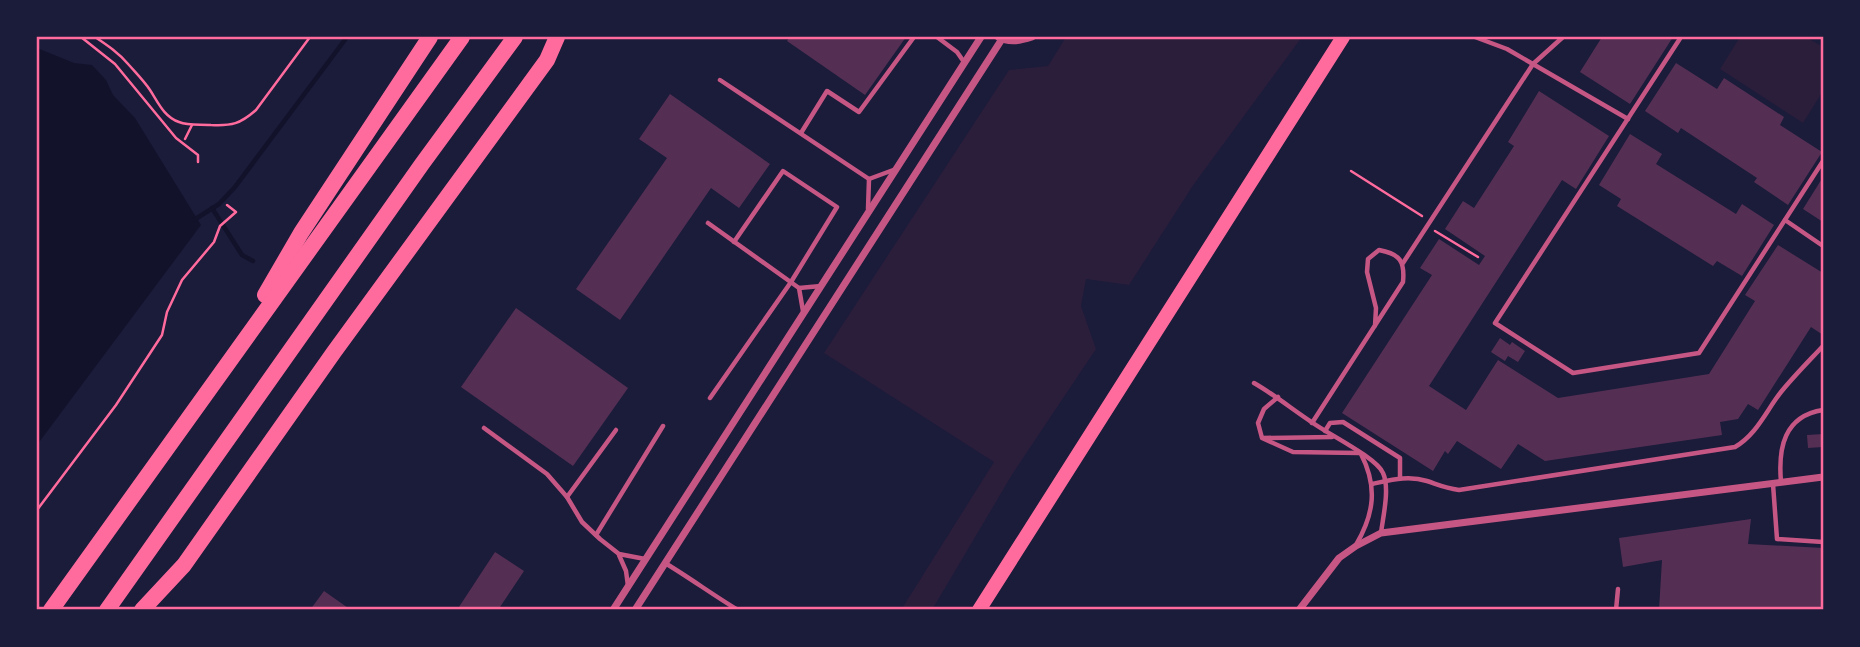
<svg xmlns="http://www.w3.org/2000/svg" width="1860" height="647" viewBox="0 0 1860 647" font-family="'Fira Sans',sans-serif">
  <style>
    .green { fill: #2a1e3b }
    .water { fill: #12122b }
    .lines { fill: none; stroke-linecap: round; stroke-linejoin: round }
    .stream { stroke: #12122b; stroke-width: 4.5 }
    .building { fill: #542f53 }
    .path { stroke: #ff6b9d; stroke-width: 2.5 }
    .service { stroke: #c65784; stroke-width: 4.5 }
    .minor { stroke: #c65784; stroke-width: 7 }
    .primary { stroke: #ff6b9d; stroke-width: 14 }
    .motorway { stroke: #ff6b9d; stroke-width: 16 }
    .neatline { fill: none; stroke: #ff6b9d; stroke-width: 2.5 }
  </style>
  <rect width="100%" height="100%" fill="#1b1b3a"/>
  <g class="green">
    <polygon points="1066,37 1302,37 1194,184 1129,285 1086,279 1081,306 1096,349 1013,473 932,610 901,610 994,462 824,353 1009,70 1048,66"/>
    <polygon points="1740,37 1806,37 1823,47 1823,91 1803,123 1720,69"/>
  </g>
  <polygon class="water" points="37,48 74,63 92,65 106,80 113,95 135,118 201,225 37,445"/>
  <g class="lines">
    <g class="stream">
      <polyline points="212,208 242,255 253,261"/>
      <polyline points="194,220 219,204 235,187 347,37"/>
    </g>
  </g>
  <g class="building">
    <polygon points="790,37 906,37 865,95 787,41"/>
    <polygon points="1602,37 1673,37 1630,104 1580,72"/>
    <polygon points="1676,63 1717,89 1724,78 1784,117 1780,125 1822,152 1788,205 1754,182 1757,178 1681,128 1678,133 1645,111"/>
    <polygon points="1539,91 1609,136 1576,189 1562,180 1429,386 1466,410 1498,360 1558,398 1709,374 1755,301 1745,295 1778,245 1823,273 1823,335 1811,327 1758,410 1748,404 1738,419 1720,422 1722,435 1545,461 1518,444 1501,469 1457,441 1448,454 1445,451 1433,471 1342,413 1432,275 1420,268 1439,239 1479,265 1485,256 1445,229 1463,201 1474,208 1514,146 1508,142"/>
    <polygon points="670,94 770,164 739,208 711,188 620,320 576,289 667,158 639,139"/>
    <polygon points="1630,134 1662,154 1656,164 1736,214 1742,204 1774,225 1742,276 1717,261 1713,266 1617,206 1621,199 1599,185"/>
    <polygon points="1823,177 1823,222 1803,209"/>
    <polygon points="516,308 628,388 573,466 461,387"/>
    <polygon points="1500,338 1510,345 1512,342 1525,351 1518,362 1508,356 1505,361 1491,352"/>
    <polygon points="1823,434 1823,447 1808,448 1807,435"/>
    <polygon points="1751,519 1748,544 1823,548 1823,610 1659,610 1662,560 1623,567 1619,538"/>
    <polygon points="495,552 524,571 498,610 457,610"/>
    <polygon points="324,591 351,610 310,610"/>
  </g>
  <g class="lines">
    <g class="path">
      <polyline points="81,37 115,64 176,138 198,155 198,162"/>
      <path d="M95,37C107,45 119,53 129,65C136,73 144,81 150,90C158,102 164,117 179,122C189,126 200,124 211,125C232,126 240,124 256,110L310,37"/>
      <polyline points="185,139 192,125"/>
      <polyline points="1351,171 1422,216"/>
      <polyline points="1435,231 1478,257"/>
      <polyline points="37,510 116,405 162,335 167,312 182,280 214,242 220,226 236,212 227,205"/>
    </g>
    <g class="service">
      <polyline points="937,37 957,52 964,62"/>
      <polyline points="1475,37 1507,49 1628,119"/>
      <polyline points="1681,37 1495,323 1573,373 1699,353 1823,161"/>
      <polyline points="720,80 869,179"/>
      <polyline points="801,133 827,91 859,112 914,37"/>
      <polyline points="869,179 896,169"/>
      <polyline points="868,209 869,179"/>
      <polyline points="1785,220 1823,246"/>
      <polyline points="708,223 799,288 821,286"/>
      <polyline points="1403,263 1533,64 1563,37"/>
      <polyline points="799,288 803,311"/>
      <path d="M1254,383C1275,395 1293,410 1313,423C1328,434 1377,458 1383,473C1390,488 1383,517 1381,533"/>
      <polyline points="1278,397 1264,409 1258,423 1262,438 1293,452 1359,453"/>
      <polyline points="710,398 791,282 837,207 783,171 734,242"/>
      <path d="M1312,423L1403,282C1405,261 1400,254 1379,250L1368,259L1367,272L1376,308L1375,326"/>
      <polyline points="484,428 547,474 567,497 582,522 600,539 619,554 645,559"/>
      <polyline points="1325,431 1330,423 1343,422 1400,458 1400,478"/>
      <polyline points="1263,438 1332,437"/>
      <path d="M1781,482C1778,448 1784,416 1823,410"/>
      <path d="M1372,484C1391,480 1408,475 1427,481C1439,485 1445,488 1459,490L1735,447C1757,434 1766,411 1781,392C1794,376 1809,361 1823,346"/>
      <polyline points="1773,484 1777,539 1823,542"/>
      <polyline points="567,497 616,430"/>
      <polyline points="596,535 663,426"/>
      <path d="M1356,545C1374,514 1378,487 1361,454"/>
      <polyline points="619,555 626,571 628,586"/>
      <path d="M665,563C690,578 713,595 738,610"/>
      <polyline points="1616,610 1618,589"/>
    </g>
    <g class="minor">
      <path d="M998,37C1009,43 1020,41 1032,37"/>
      <polyline points="613,610 981,37"/>
      <polyline points="635,610 1002,39"/>
      <polyline points="1299,610 1339,558 1356,546 1381,533 1823,477"/>
    </g>
    <polyline class="primary" points="979,610 1343,37"/>
    <g class="motorway">
      <polyline points="265,295 301,233 430,37"/>
      <polyline points="51,610 462,37"/>
      <polyline points="107,610 422,164 515,37"/>
      <polyline points="142,610 184,565 334,352 547,60 557,37"/>
    </g>
  </g>
  <rect width="1860" height="647" fill="none" stroke="#1b1b3a" stroke-width="77"/>
  <rect x="38" y="38" width="1784" height="570" class="neatline"/>
</svg>
